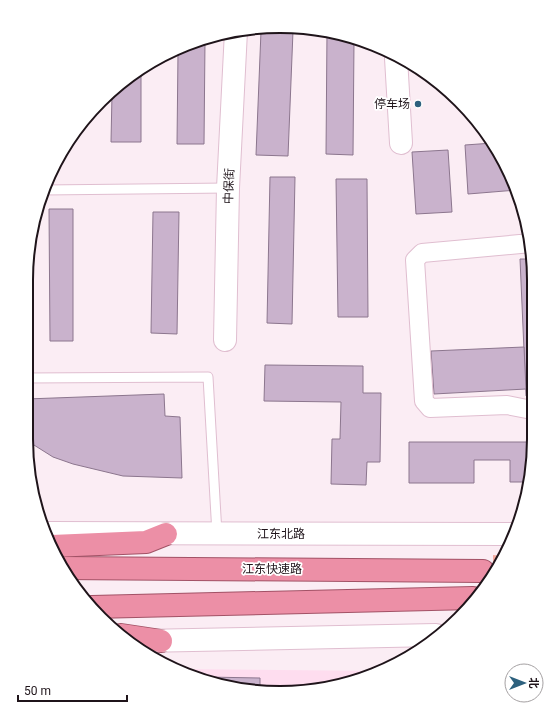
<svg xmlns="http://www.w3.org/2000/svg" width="560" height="719" viewBox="0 0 560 719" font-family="Roboto,'Noto Sans SC',sans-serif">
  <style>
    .built { fill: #feddef }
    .green { fill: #f4aaa0 }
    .building { fill: #c9b2cc; stroke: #8c768e }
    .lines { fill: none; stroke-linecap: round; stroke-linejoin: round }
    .service-casing { stroke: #e0bed0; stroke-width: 11 }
    .minor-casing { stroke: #e0bed0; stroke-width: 20 }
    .tertiary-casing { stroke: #e0bed0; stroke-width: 24 }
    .secondary-casing { stroke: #e0bed0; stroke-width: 24 }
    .trunk-casing { stroke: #a25266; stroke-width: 24 }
    .service { stroke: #fff; stroke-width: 9 }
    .minor { stroke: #fff; stroke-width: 18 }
    .tertiary { stroke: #fff; stroke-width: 22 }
    .secondary { stroke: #fff; stroke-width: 22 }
    .trunk { stroke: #ec8fa6; stroke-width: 22 }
    .poi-dot { fill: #2d617e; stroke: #fff; stroke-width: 1.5 }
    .labels { text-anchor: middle; stroke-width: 3.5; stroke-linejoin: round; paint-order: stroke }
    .poi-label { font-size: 12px; fill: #1f141a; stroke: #fff; text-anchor: end }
    .street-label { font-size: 12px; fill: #1f141a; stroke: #fff }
    .rim { fill: none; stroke: #1f141a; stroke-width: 2 }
  </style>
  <rect width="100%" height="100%" fill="#fbedf4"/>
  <polygon class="built" points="179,669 378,671 361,680 296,692 230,688"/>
  <polygon class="green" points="493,555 504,556 493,577"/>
  <g class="building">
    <polygon points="261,31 293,31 288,156 256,155"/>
    <polygon points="327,31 354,41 353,155 326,154"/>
    <polygon points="205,41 204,144 177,144 178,53"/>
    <polygon points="141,68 141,142 111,142 112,94"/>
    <polygon points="493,143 517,190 468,194 465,145"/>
    <polygon points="448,150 452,212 416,214 412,152"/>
    <polygon points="270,177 295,177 292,324 267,323"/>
    <polygon points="336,179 367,179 368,317 338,317"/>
    <polygon points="49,209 73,209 73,341 50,341"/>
    <polygon points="153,212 179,212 177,334 151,333"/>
    <polygon points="520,259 532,259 532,396 526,396"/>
    <polygon points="524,347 526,389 434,394 431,351"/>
    <polygon points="265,365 363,366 363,393 381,393 380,462 367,462 366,485 331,484 332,439 340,439 341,402 264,401"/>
    <polygon points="164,394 165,416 180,417 182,478 123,476 73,464 53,457 26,440 26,399"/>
    <polygon points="409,442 532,442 532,472 529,482 510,482 510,460 474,460 474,483 409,483"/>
    <polygon points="206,677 260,678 260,690 230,688 206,679"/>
    <polygon points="324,682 349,682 320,688"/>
  </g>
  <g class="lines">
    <defs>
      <g id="service">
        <polyline points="44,190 228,188"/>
        <polyline points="26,378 208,377 217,534"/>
      </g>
      <polyline id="minor" points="531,243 422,253 415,260 424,401 430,408 507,405 532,410"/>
      <g id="tertiary">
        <polyline points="396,58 401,143"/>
        <polyline points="225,340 228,188 236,31"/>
      </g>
      <g id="secondary">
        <polyline points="46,533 515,534"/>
        <polyline points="142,641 436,635"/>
      </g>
      <g id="trunk">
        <polyline points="52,546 146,542 166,534"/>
        <polyline points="61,568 483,571"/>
        <polyline points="92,607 473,598"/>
        <polyline points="121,635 161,641"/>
      </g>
    </defs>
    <use href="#service" class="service-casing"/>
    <use href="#minor" class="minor-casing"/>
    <use href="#tertiary" class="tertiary-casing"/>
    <use href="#secondary" class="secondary-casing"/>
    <use href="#trunk" class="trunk-casing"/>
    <use href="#service" class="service"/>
    <use href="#minor" class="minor"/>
    <use href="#tertiary" class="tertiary"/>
    <use href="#secondary" class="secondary"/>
    <use href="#trunk" class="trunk"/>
  </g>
  <circle class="poi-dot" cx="418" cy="104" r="4"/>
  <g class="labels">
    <g class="poi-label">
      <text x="410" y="108">停车场</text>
    </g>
    <g class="street-label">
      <text transform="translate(229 186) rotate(-88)" y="4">中保街</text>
      <text x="281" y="538">江东北路</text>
      <text x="272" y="573">江东快速路</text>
    </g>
  </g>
  <path d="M0 0H560V719H0ZM280 33H280A247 247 0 0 1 527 280V439A247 247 0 0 1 280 686H280A247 247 0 0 1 33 439V280A247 247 0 0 1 280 33Z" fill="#fff" fill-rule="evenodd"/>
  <path class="rim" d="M280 33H280A247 247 0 0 1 527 280V439A247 247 0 0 1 280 686H280A247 247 0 0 1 33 439V280A247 247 0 0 1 280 33Z"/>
  <g transform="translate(524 683) rotate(90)"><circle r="19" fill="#ffffff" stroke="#a5a1a3"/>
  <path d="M0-3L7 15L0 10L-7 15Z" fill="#2d617e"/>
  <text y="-6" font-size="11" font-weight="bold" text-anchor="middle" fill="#1f141a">北</text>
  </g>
  <path d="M18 695v6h109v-6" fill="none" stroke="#1f141a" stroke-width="2"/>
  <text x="24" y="695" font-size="12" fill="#1f141a" stroke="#ffffff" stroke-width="3" paint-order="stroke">50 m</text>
</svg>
